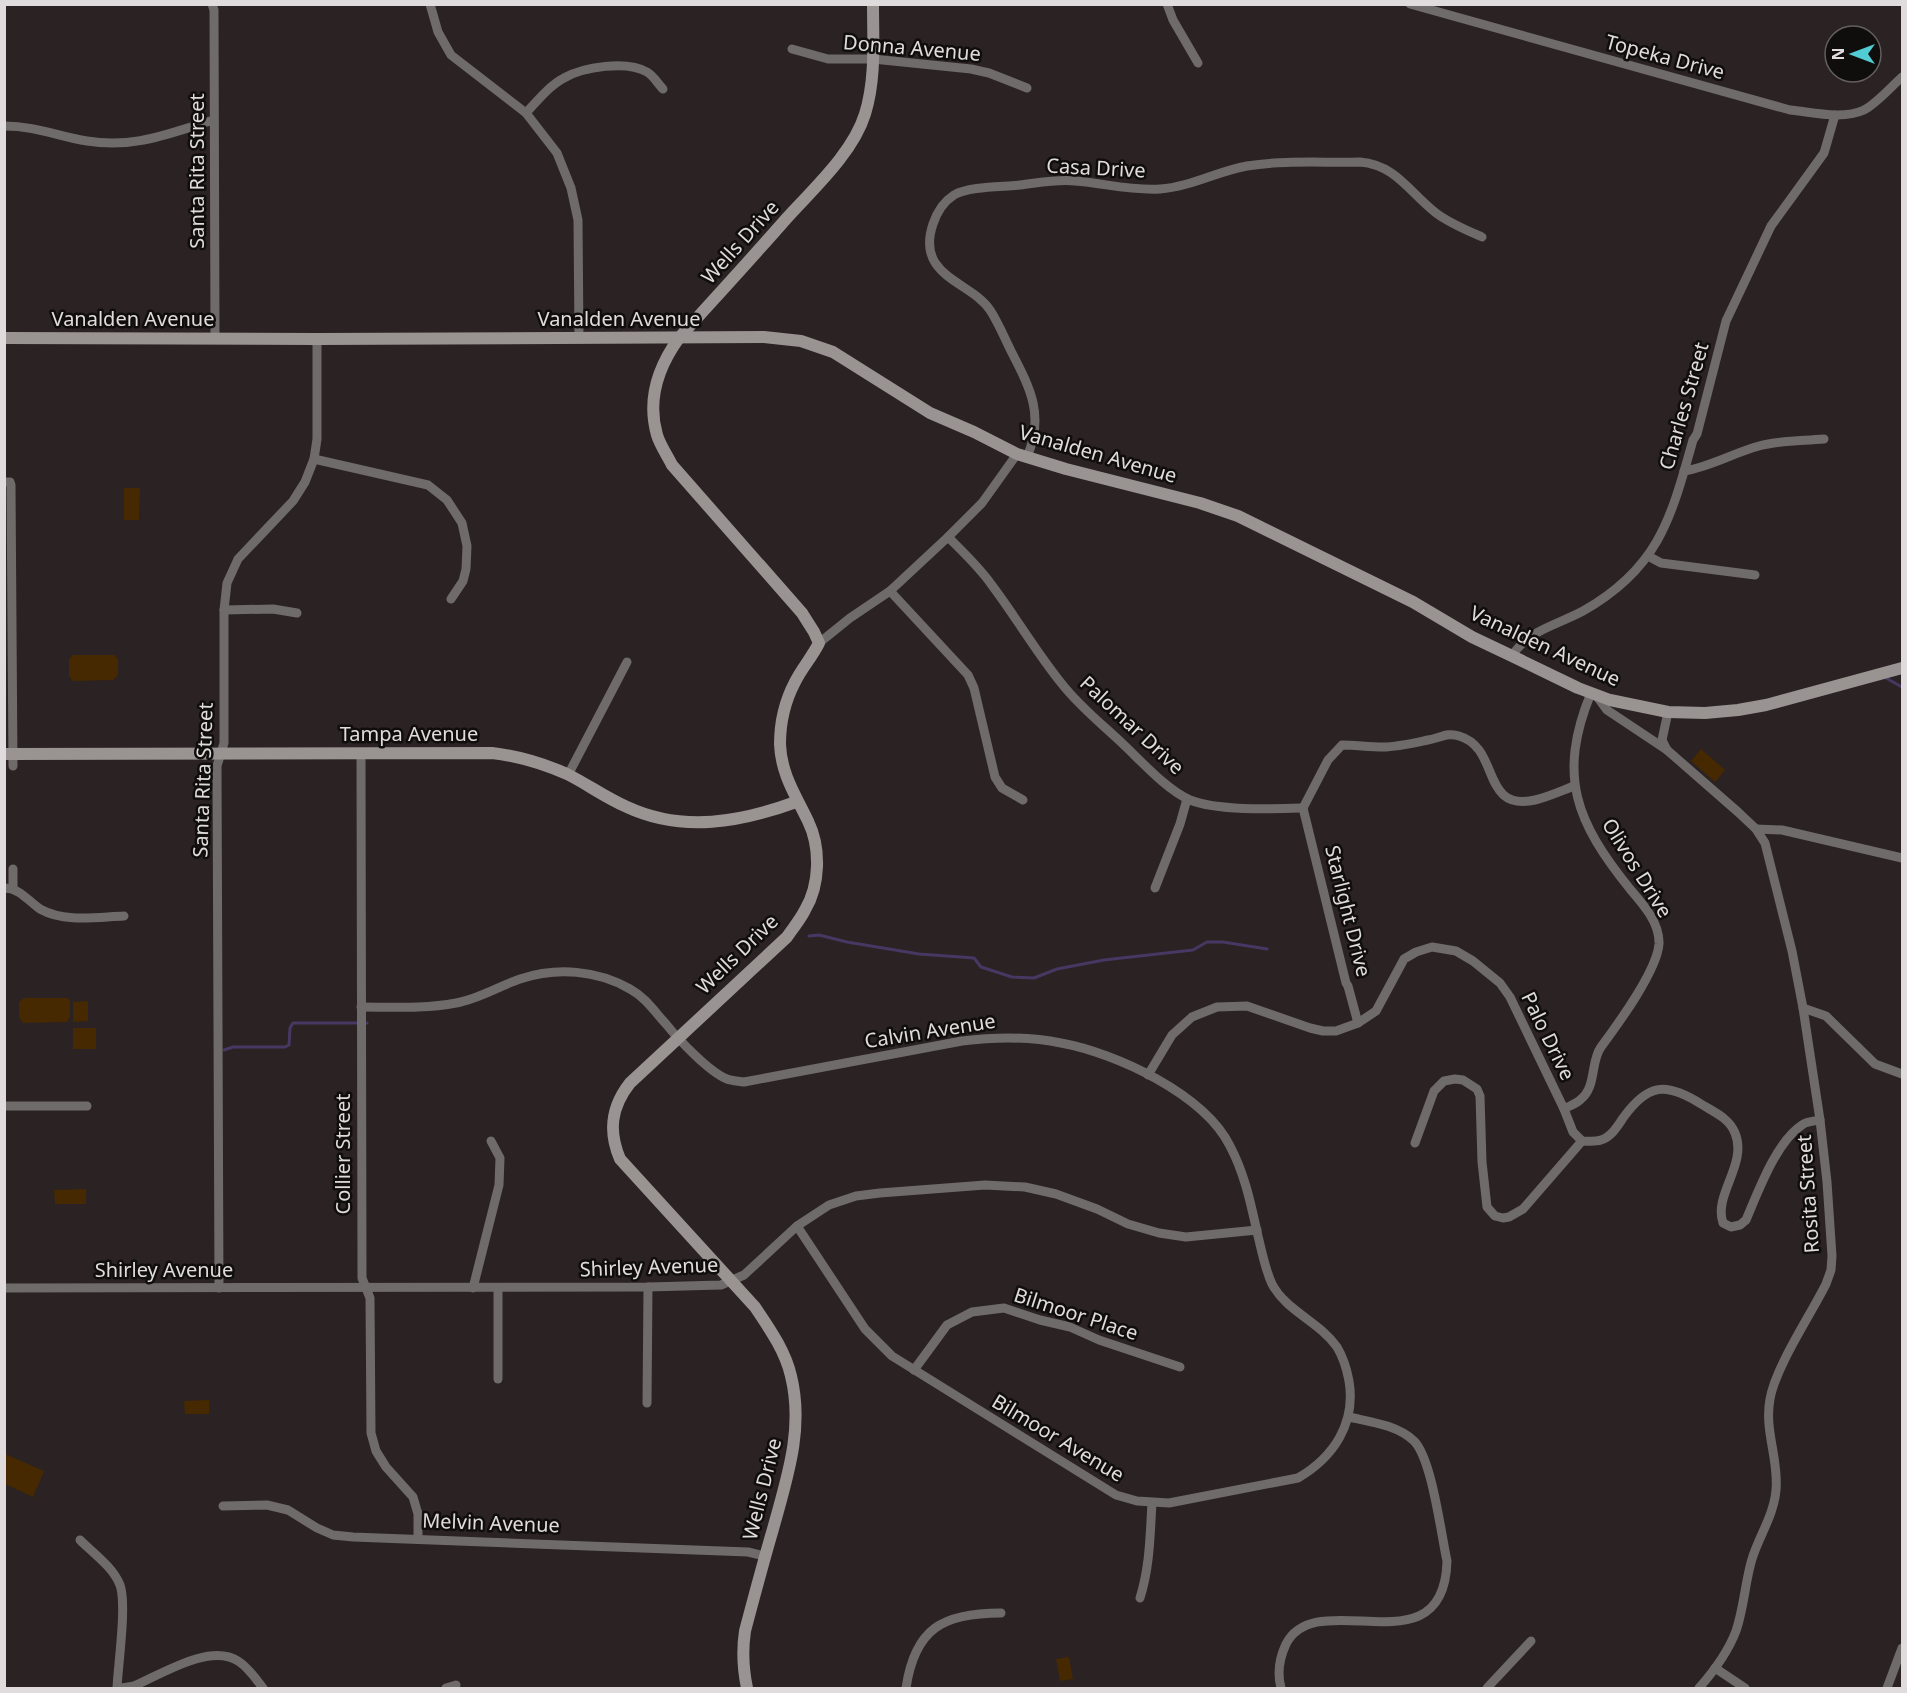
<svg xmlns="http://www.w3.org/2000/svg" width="1907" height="1693" viewBox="0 0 1907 1693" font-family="'Noto Sans',sans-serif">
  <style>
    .green { fill: #462900 }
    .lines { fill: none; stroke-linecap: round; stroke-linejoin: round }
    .stream { stroke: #473863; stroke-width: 3 }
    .street { stroke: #6f6b6a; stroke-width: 9 }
    .secondary { stroke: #999391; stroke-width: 12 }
    .labels { text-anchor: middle; stroke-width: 5; stroke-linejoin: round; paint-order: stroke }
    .street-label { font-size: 20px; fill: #e0dbdc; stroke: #100d0d }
  </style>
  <rect width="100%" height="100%" fill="#2a2223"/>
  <g class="green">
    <polygon points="124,488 140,488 139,520 124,520"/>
    <polygon points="73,655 114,655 118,659 118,675 113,680 73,681 69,676 69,659"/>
    <polygon points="1701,749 1725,770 1715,782 1691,761"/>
    <polygon points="24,998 67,998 70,1001 70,1017 67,1022 23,1023 19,1018 19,1002"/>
    <polygon points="88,1001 88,1021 73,1022 73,1002"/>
    <rect x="73" y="1028" width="23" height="21"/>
    <polygon points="86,1189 86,1204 55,1204 54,1190"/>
    <polygon points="209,1400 209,1414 185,1414 184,1401"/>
    <polygon points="5,1454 44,1471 33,1497 5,1484"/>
    <polygon points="1069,1657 1073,1679 1060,1681 1056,1659"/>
  </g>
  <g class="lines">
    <g class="stream">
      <polyline points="1886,678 1902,687"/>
      <polyline points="809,936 819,935 847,942 919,954 974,958 981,967 1012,977 1034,978 1057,969 1104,960 1193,950 1207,942 1223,942 1267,949"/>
      <polyline points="224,1050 233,1047 285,1047 289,1045 290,1028 293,1023 367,1023"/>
    </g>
    <g class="street">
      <polyline points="212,4 214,10 215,338"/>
      <polyline points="430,4 438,32 451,55 526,113 557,153 571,188 578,220 579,338"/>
      <polyline points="1167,4 1173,20 1198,63"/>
      <path d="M1410,4L1790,110C1812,112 1842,120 1864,110C1876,104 1892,86 1902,77"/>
      <polyline points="792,49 828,59 873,59 971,69 989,73 1027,88"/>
      <path d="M526,113C537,101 549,86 564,78C583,67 627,60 647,72C653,75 658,84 663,89"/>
      <path d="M4,126C36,126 57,136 87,141C135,149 169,133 214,120"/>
      <path d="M1027,457C1045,415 1030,388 1011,351C1004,337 998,322 990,310C971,281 915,277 933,224C937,212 943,202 954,195C969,186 1002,187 1020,185C1038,183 1057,179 1075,181C1103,183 1131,191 1160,189C1190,187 1218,171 1247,166C1284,160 1323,163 1360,162C1396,165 1409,192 1436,213C1449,223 1466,230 1482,237"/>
      <polyline points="314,459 428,485 447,500 462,523 467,546 466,569 463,581 451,599"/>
      <path d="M1684,471C1710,467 1733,453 1759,446C1780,440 1802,441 1824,439"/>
      <polyline points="4,482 10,482 11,485 13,766"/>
      <path d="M948,537C963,552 979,567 991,584C1016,617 1036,652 1062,684C1080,707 1103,725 1124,745C1142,762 1167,790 1190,800C1218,811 1271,809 1303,808"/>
      <polyline points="1648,556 1661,563 1755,575"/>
      <polyline points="890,591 968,675 974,688 995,777 1002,788 1023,800"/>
      <polyline points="224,610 273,609 297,613"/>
      <polyline points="819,643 850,618 890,591 948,537 982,503 1017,454"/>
      <path d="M1512,656C1528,630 1557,625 1583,611C1659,568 1671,518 1693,440L1697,434L1726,321L1771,226L1824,153L1835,115"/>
      <path d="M1596,695L1607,710L1667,750L1738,812L1756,829L1765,843L1792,951L1803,1008L1820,1120L1827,1182L1832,1256L1831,1270L1826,1284C1810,1316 1776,1366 1770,1399C1764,1431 1779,1459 1776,1490C1774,1515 1759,1536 1752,1559C1745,1582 1744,1608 1736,1631C1728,1652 1714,1671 1699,1688"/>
      <polyline points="1667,750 1662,740 1668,712"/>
      <polyline points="361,753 362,1278 370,1298 371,1433 376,1451 386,1467 413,1497 418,1514 418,1538"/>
      <polyline points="568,775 627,662"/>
      <path d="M1303,808L1328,760L1342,745C1355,745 1369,747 1383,747C1397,747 1414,743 1428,740C1440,738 1448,732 1459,736C1501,748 1480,812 1535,800C1548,797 1561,791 1574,786"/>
      <polyline points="1303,808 1346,983 1348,986 1358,1023"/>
      <polyline points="1756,829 1782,830 1902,858"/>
      <polyline points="13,869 13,888"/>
      <path d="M4,888C20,888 28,901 40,909C65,923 97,917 124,916"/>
      <polyline points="1155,888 1180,824 1187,799"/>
      <path d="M361,1007C392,1007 425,1009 456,1003C479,999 499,986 520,979C557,967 597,970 630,989C645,997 655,1012 666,1024C678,1039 709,1072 727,1079C732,1081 739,1081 744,1082L962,1041C995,1037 1027,1036 1061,1043C1116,1053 1204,1094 1230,1146C1245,1174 1251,1205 1258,1236C1262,1252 1265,1269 1272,1284C1286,1311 1320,1322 1337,1347C1343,1357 1347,1370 1349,1381C1356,1423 1334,1457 1298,1478L1169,1503L1137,1501L1116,1495L892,1356L865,1329L797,1226"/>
      <polyline points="1803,1008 1826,1016 1875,1064 1902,1074"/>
      <path d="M1148,1075L1172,1035L1192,1017L1217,1007L1247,1006L1310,1028L1323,1031H1336L1358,1023L1376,1011L1404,959L1416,952L1432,947L1456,951L1473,961L1500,983L1510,997L1564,1109L1573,1132L1582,1141C1589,1141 1595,1142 1601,1140C1611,1137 1617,1127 1623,1118C1648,1083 1666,1082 1701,1104C1714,1112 1729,1118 1735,1133C1748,1164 1713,1195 1723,1223L1731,1227L1740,1225L1746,1220C1758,1192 1776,1142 1802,1125C1807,1121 1815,1121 1820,1120"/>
      <polyline points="4,1106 87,1106"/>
      <path d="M1564,1109C1569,1106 1576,1104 1580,1100C1597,1087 1590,1062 1601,1047C1618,1024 1657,971 1659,944C1660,923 1643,904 1630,889C1576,822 1557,776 1591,693"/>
      <polyline points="1415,1143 1434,1091 1444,1081 1455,1079 1463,1080 1477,1089 1480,1096 1482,1162 1487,1207 1495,1216 1503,1218 1509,1217 1523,1209 1582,1141"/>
      <polyline points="4,1288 648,1287 721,1285 744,1275 797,1226 829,1205 856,1196 880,1193 985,1185 1025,1187 1056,1194 1097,1209 1128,1224 1159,1233 1186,1237 1257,1230"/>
      <polyline points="219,1288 217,766 224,743 224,610 227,583 238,559 293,501 305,482 314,459 317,439 317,339"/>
      <polyline points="473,1288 499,1185 500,1158 491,1141"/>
      <polyline points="498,1288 498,1379"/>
      <polyline points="914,1370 947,1325 972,1312 1004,1308 1040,1320 1070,1327 1099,1340 1180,1367"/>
      <polyline points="647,1403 648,1287"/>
      <polyline points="223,1506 267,1505 288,1510 317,1528 333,1535 353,1537 748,1552 765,1556"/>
      <path d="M80,1540C93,1553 113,1567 120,1585C127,1605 118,1665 117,1688"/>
      <path d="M1140,1598C1150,1566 1150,1535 1152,1503"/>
      <polyline points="1715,1668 1745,1688"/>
      <path d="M122,1688L134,1686C162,1674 210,1643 238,1661C248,1667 256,1679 263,1688"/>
      <polyline points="446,1688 456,1685"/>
      <path d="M906,1688C915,1628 943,1613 1001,1613"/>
      <path d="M1281,1688C1277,1673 1279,1659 1286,1644C1317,1583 1444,1673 1447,1561C1441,1534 1432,1459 1414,1441C1397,1425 1371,1422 1349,1417"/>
      <polyline points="1487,1688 1531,1641"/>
      <polyline points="1887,1688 1902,1648"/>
    </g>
    <g class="secondary">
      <polyline points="4,338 317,339 764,337 801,341 833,352 930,413 974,432 1017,454 1066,469 1200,503 1238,516 1413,602 1472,637 1512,656 1578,688 1610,700 1668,712 1705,713 1738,710 1766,705 1902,668"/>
      <path d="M4,754L492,753C519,756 542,763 567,774C587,784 606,798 627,807C683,833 741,822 796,802"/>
      <path d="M747,1688C743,1669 742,1651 745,1631C754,1597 763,1563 773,1529C787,1478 804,1429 791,1376C785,1350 769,1328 755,1307L620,1159C608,1131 611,1107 630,1083L787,937C793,928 800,920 805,910C820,885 821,848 808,821C796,796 781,774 780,744C780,722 785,701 795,682C802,668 812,657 819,643L814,632L802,613L672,465C667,455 660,445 657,435C647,400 658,367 679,338C715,298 751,259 786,219C813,189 853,153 865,114C876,79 873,40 873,4"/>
    </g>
  </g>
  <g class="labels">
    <g class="street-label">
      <text transform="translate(912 48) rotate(5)" y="7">Donna Avenue</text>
      <text transform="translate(1665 57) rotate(15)" y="7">Topeka Drive</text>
      <text transform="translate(1096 168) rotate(3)" y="7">Casa Drive</text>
      <text transform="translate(197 171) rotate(-90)" y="7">Santa Rita Street</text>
      <text transform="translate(740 242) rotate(-48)" y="7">Wells Drive</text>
      <text x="133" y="326">Vanalden Avenue</text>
      <text x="619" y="326">Vanalden Avenue</text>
      <text transform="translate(1684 406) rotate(-74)" y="7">Charles Street</text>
      <text transform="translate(1098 454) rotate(16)" y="7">Vanalden Avenue</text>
      <text transform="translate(1545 646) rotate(25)" y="7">Vanalden Avenue</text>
      <text transform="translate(1132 725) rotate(43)" y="7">Palomar Drive</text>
      <text x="409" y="741">Tampa Avenue</text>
      <text transform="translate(203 780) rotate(-88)" y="7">Santa Rita Street</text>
      <text transform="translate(1637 868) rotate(58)" y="7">Olivos Drive</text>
      <text transform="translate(1348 911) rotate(76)" y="7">Starlight Drive</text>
      <text transform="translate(737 954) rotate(-44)" y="7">Wells Drive</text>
      <text transform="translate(930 1031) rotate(-9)" y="7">Calvin Avenue</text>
      <text transform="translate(1548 1036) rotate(64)" y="7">Palo Drive</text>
      <text transform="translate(343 1154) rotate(-90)" y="7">Collier Street</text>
      <text transform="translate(1808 1194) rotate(-94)" y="7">Rosita Street</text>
      <text transform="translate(649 1267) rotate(-2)" y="7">Shirley Avenue</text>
      <text x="164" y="1277">Shirley Avenue</text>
      <text transform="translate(1076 1314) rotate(18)" y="7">Bilmoor Place</text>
      <text transform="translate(1058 1438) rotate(31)" y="7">Bilmoor Avenue</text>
      <text transform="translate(762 1489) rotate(-76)" y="7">Wells Drive</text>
      <text transform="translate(491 1523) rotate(2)" y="7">Melvin Avenue</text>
    </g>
  </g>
  <rect width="1907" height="1693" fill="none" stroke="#e0dbdc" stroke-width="12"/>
  <g transform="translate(1853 54) rotate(270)"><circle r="28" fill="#100d0d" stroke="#635f60" stroke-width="1.5"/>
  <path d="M0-4.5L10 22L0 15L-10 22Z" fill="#51ccd2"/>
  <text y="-9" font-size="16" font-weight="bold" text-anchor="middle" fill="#e0dbdc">N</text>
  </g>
</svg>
